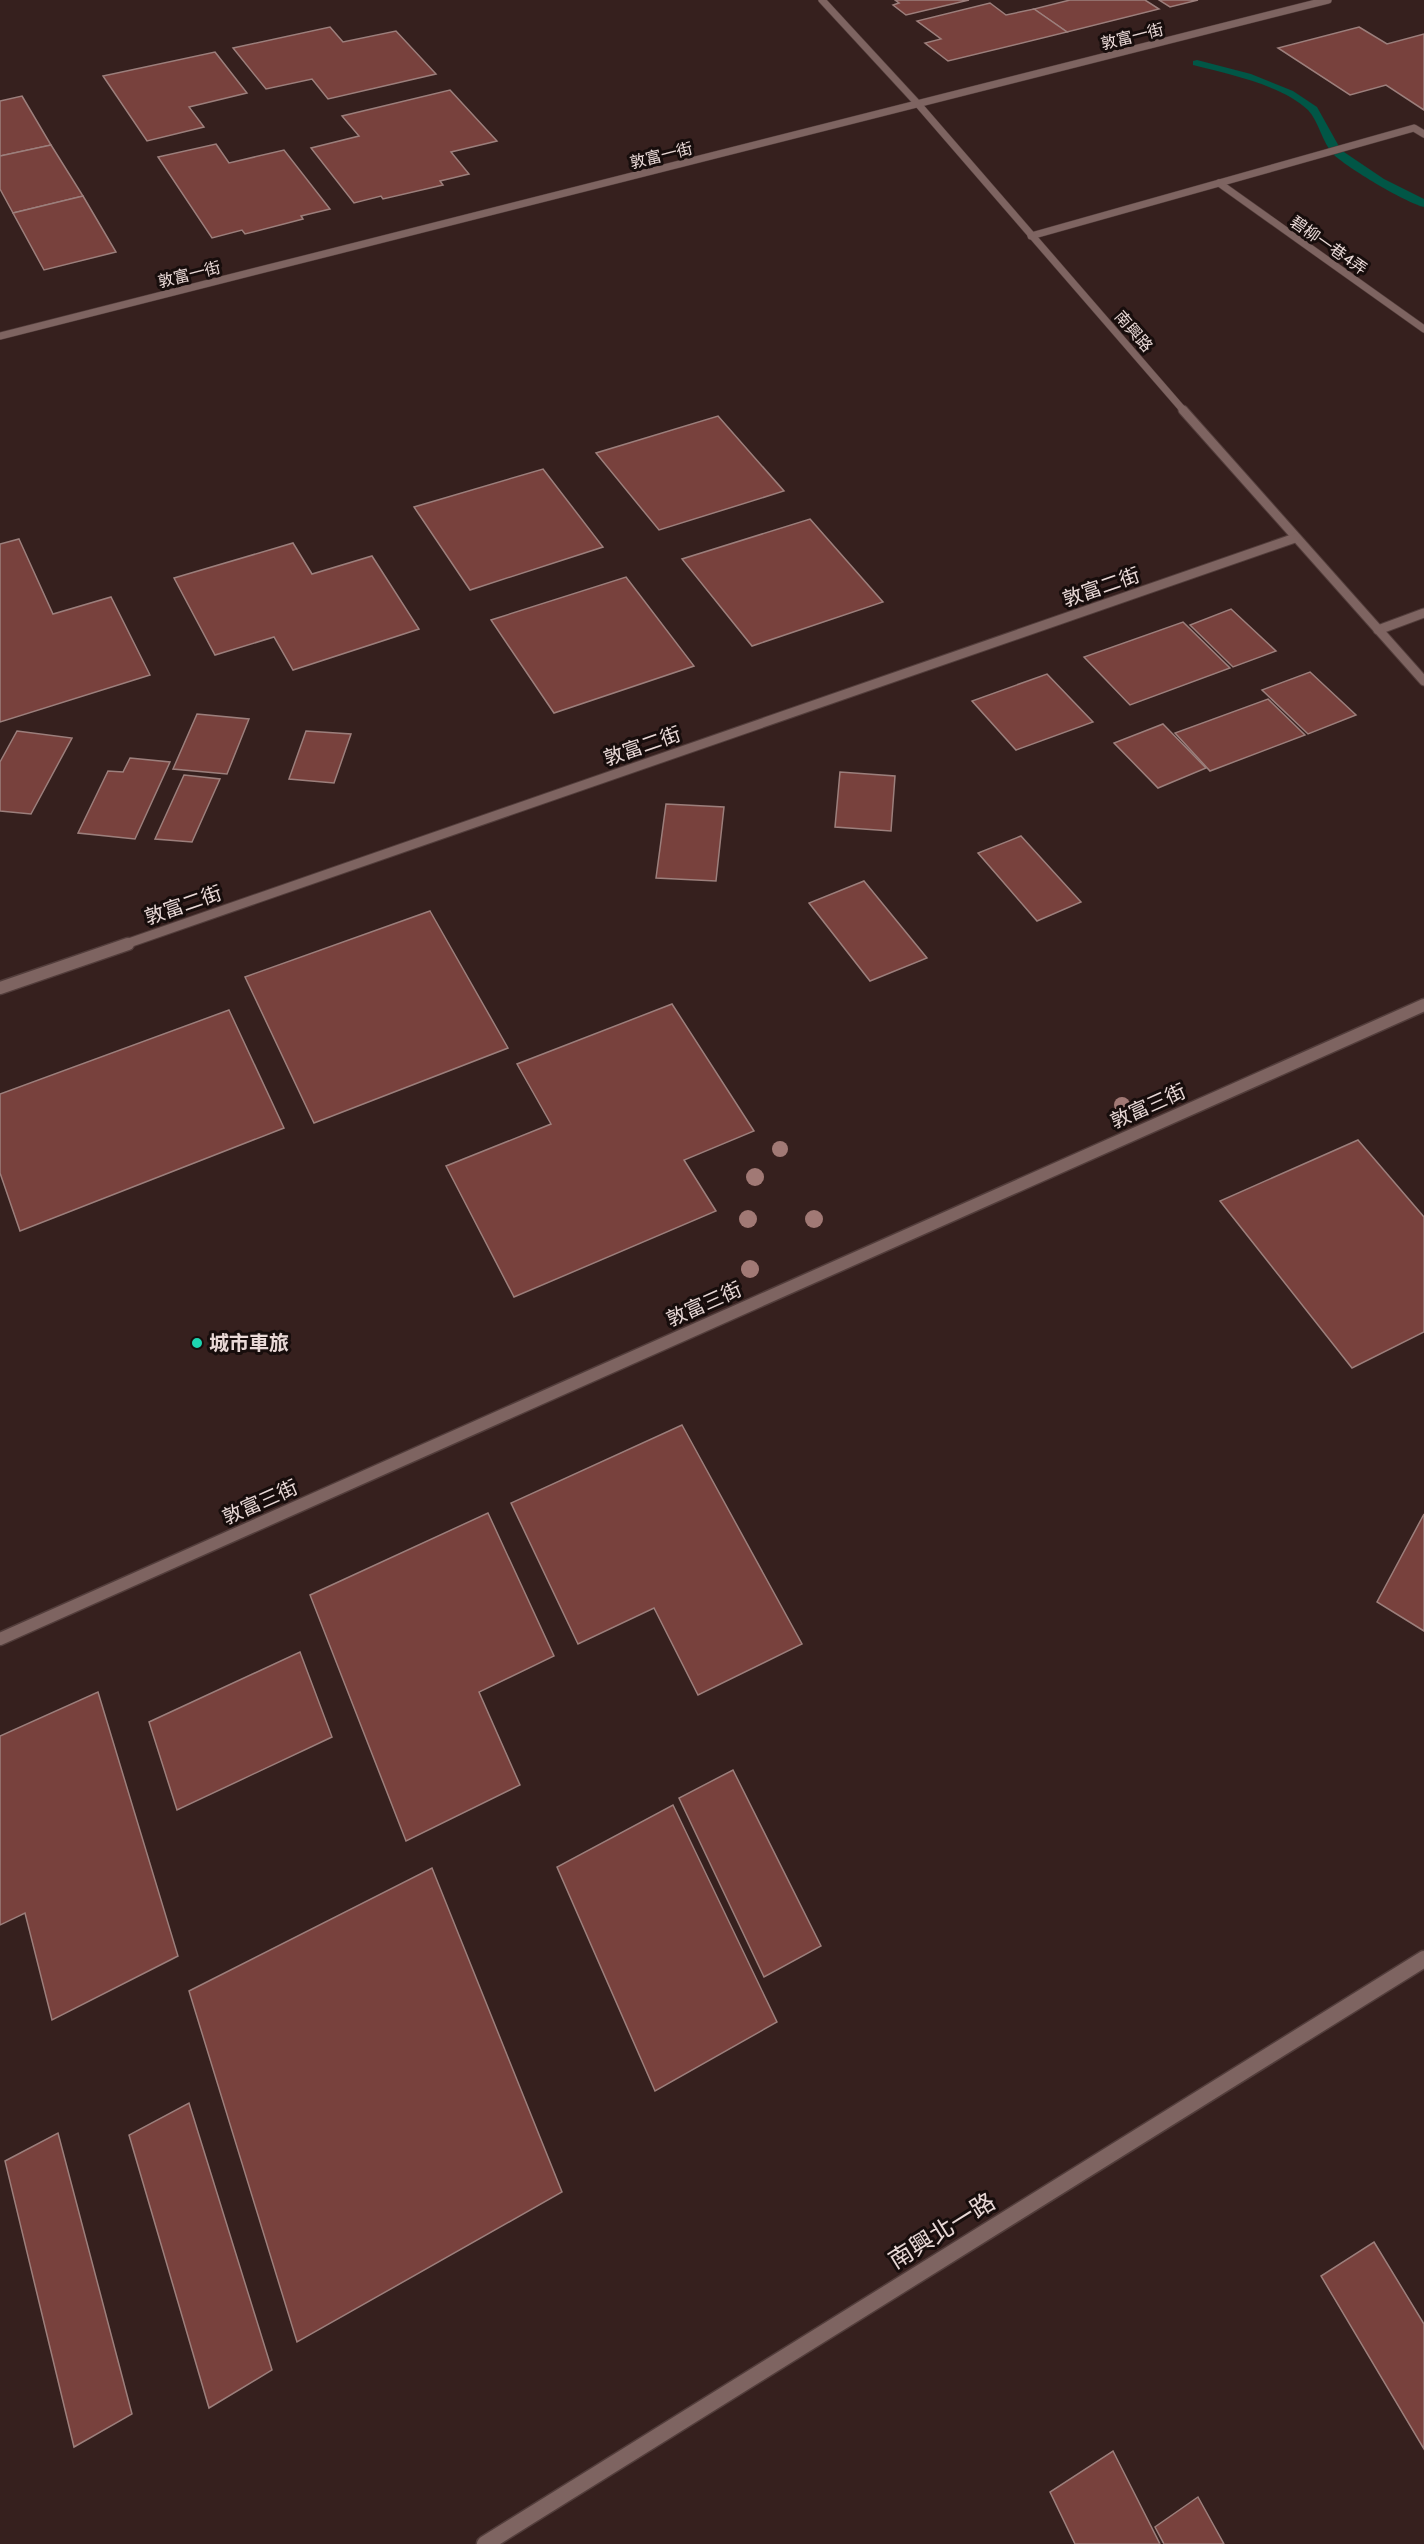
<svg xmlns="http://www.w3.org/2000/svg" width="1424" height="2544" viewBox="0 0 1424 2544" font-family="Cabin,'Noto Sans TC',sans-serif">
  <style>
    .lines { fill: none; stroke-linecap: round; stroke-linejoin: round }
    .stream { fill: #015646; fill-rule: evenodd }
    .building { fill: #78413d; stroke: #9c7f7c; stroke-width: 1.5 }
    .service-far1-casing { stroke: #523d3b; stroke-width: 8 }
    .service-casing { stroke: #523d3b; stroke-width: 11 }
    .minor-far3-casing { stroke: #523d3b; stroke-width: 8 }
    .minor-far2-casing { stroke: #523d3b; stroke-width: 11 }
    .minor-far1-casing { stroke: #523d3b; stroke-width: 15 }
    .minor-casing { stroke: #523d3b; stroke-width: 19 }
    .service-far1 { stroke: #7e6461; stroke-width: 7 }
    .service { stroke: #7e6461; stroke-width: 9 }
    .minor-far3 { stroke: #7e6461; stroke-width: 7 }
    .minor-far2 { stroke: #7e6461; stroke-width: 9 }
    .minor-far1 { stroke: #7e6461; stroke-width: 12 }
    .minor { stroke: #7e6461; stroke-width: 16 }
    .tree { fill: #a17975 }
    .poi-dot { fill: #1dd5b1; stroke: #170d0c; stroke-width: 2 }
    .labels { text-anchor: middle; stroke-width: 6; stroke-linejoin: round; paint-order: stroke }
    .far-street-label { font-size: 16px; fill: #e8d8d6; stroke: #170d0c }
    .street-label { font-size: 20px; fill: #e8d8d6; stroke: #170d0c }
    .poi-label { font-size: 20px; font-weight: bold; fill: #e8d8d6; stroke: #170d0c; text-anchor: start }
    .near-street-label { font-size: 24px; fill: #e8d8d6; stroke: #170d0c }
  </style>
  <rect width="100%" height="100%" fill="#36201e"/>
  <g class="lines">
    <path class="stream" d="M1197,60L1251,74L1293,91L1317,107L1341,150L1384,179L1424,199V207C1406,203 1346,167 1333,154C1322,142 1319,122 1308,110C1282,85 1228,74 1193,65V61Z"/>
  </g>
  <g class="building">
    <polygon points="895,0 969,0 906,15 893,5 899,3"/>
    <polygon points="1070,0 1145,0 1159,9 1067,32 1034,9"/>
    <polygon points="1159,0 1198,0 1170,7"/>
    <polygon points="990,3 1006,15 1034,9 1067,32 948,61 925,43 941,39 917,21"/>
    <polygon points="330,27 343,42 396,31 436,74 328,99 312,79 266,89 233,48"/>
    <polygon points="1359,27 1387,44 1424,34 1424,110 1386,85 1350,95 1278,48"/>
    <polygon points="215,52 247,93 189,107 204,127 147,141 103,76"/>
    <polygon points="450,90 497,141 451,152 469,174 440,181 443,185 383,199 381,196 354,203 311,148 359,136 342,116"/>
    <polygon points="22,96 51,145 0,156 0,101"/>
    <polygon points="216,144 229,163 284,150 330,209 301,216 303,219 245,234 242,230 212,238 158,157"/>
    <polygon points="51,145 83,196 13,213 0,189 0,156"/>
    <polygon points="83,196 116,252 44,270 13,213"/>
    <polygon points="718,416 784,491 659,530 596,453"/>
    <polygon points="543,469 603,547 470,590 414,507"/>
    <polygon points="810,519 883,602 752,646 682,559"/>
    <polygon points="19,539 53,614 111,597 150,675 0,722 0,544"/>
    <polygon points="293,543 312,574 372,556 419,629 293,670 274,637 215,655 174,578"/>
    <polygon points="626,577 694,666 554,713 491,620"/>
    <polygon points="1231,609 1276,651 1233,667 1190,625"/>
    <polygon points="1183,622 1230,668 1130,705 1084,657"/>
    <polygon points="1310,672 1356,715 1308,734 1262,690"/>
    <polygon points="1047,674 1093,722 1016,750 972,701"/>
    <polygon points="1268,699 1305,735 1210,771 1175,733"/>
    <polygon points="197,714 249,719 227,774 173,769"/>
    <polygon points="1163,724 1206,768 1158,788 1114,743"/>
    <polygon points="17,731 72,738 31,814 0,811 0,762"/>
    <polygon points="306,731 351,734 334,783 289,779"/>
    <polygon points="130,758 170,762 135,839 78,833 108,771 123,772"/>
    <polygon points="840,772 895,776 891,831 835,827"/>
    <polygon points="184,775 220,779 192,842 155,839"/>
    <polygon points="666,804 724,807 716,881 656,878"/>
    <polygon points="1021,836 1081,902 1037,921 978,853"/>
    <polygon points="864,881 927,958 870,981 809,903"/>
    <polygon points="430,911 508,1048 314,1123 245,977"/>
    <polygon points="672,1004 754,1131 684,1160 716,1211 514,1297 446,1166 551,1124 517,1064"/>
    <polygon points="229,1010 284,1128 20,1231 0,1173 0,1094"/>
    <polygon points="1358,1140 1424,1217 1424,1332 1352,1368 1220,1201"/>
    <polygon points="682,1425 802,1644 698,1695 654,1608 578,1644 511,1503"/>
    <polygon points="488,1513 554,1656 479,1692 520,1785 406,1841 310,1595"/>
    <polygon points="1424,1514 1424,1631 1377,1602"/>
    <polygon points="300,1652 332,1737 177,1810 149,1722"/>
    <polygon points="98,1692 178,1956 52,2020 25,1913 0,1925 0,1736"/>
    <polygon points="733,1770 821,1946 764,1977 679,1798"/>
    <polygon points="673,1805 777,2022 655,2091 557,1867"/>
    <polygon points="432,1868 562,2192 297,2342 189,1991"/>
    <polygon points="189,2103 272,2370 209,2408 129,2135"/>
    <polygon points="58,2133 132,2414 74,2447 5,2161"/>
    <polygon points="1374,2242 1424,2324 1424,2449 1321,2276"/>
    <polygon points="1113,2451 1160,2544 1075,2544 1050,2492"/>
    <polygon points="1198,2497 1224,2544 1164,2544 1155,2527"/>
  </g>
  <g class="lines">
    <defs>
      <g id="service-far1">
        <polyline points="1219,183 1424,329"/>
        <polyline points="1031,236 1414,128 1424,134"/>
      </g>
      <polyline id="service" points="1378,630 1424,613"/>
      <g id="minor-far3">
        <polyline points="822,0 918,104 1184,411"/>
        <polyline points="0,336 1328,0"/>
      </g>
      <g id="minor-far2">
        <polyline points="1183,410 1424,681"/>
        <polyline points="123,945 1295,538"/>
      </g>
      <g id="minor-far1">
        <polyline points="0,988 128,944"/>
        <polyline points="0,1639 1424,1005"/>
      </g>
      <polyline id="minor" points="485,2544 1424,1959"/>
    </defs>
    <use href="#service-far1" class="service-far1-casing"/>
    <use href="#service" class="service-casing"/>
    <use href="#minor-far3" class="minor-far3-casing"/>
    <use href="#minor-far2" class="minor-far2-casing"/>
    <use href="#minor-far1" class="minor-far1-casing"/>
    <use href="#minor" class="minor-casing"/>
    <use href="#service-far1" class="service-far1"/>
    <use href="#service" class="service"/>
    <use href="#minor-far3" class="minor-far3"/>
    <use href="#minor-far2" class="minor-far2"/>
    <use href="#minor-far1" class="minor-far1"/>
    <use href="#minor" class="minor"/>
  </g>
  <g class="tree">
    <circle cx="1122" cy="1105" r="8"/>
    <circle cx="780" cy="1149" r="8"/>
    <circle cx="755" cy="1177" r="9"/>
    <circle cx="748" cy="1219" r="9"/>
    <circle cx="814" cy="1219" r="9"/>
    <circle cx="750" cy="1269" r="9"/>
  </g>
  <circle class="poi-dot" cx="197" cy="1343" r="6"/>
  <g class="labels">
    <g class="far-street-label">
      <text transform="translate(1132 36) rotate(-14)" y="6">敦富一街</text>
      <text transform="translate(661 155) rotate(-14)" y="6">敦富一街</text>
      <text transform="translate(1329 245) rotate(35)" y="6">碧柳一巷4弄</text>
      <text transform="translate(189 274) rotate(-14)" y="6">敦富一街</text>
      <text transform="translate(1134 331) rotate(49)" y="6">南興路</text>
    </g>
    <g class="street-label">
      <text transform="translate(1101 587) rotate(-19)" y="7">敦富二街</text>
      <text transform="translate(642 746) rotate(-19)" y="7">敦富二街</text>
      <text transform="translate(183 905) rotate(-19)" y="7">敦富二街</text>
      <text transform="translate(1148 1106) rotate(-24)" y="7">敦富三街</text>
      <text transform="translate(704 1304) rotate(-24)" y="7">敦富三街</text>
      <text transform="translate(260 1502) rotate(-24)" y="7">敦富三街</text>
    </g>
    <g class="poi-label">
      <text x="209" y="1350">城市車旅</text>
    </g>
    <g class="near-street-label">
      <text transform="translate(942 2231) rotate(-32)" y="8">南興北一路</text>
    </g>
  </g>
</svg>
